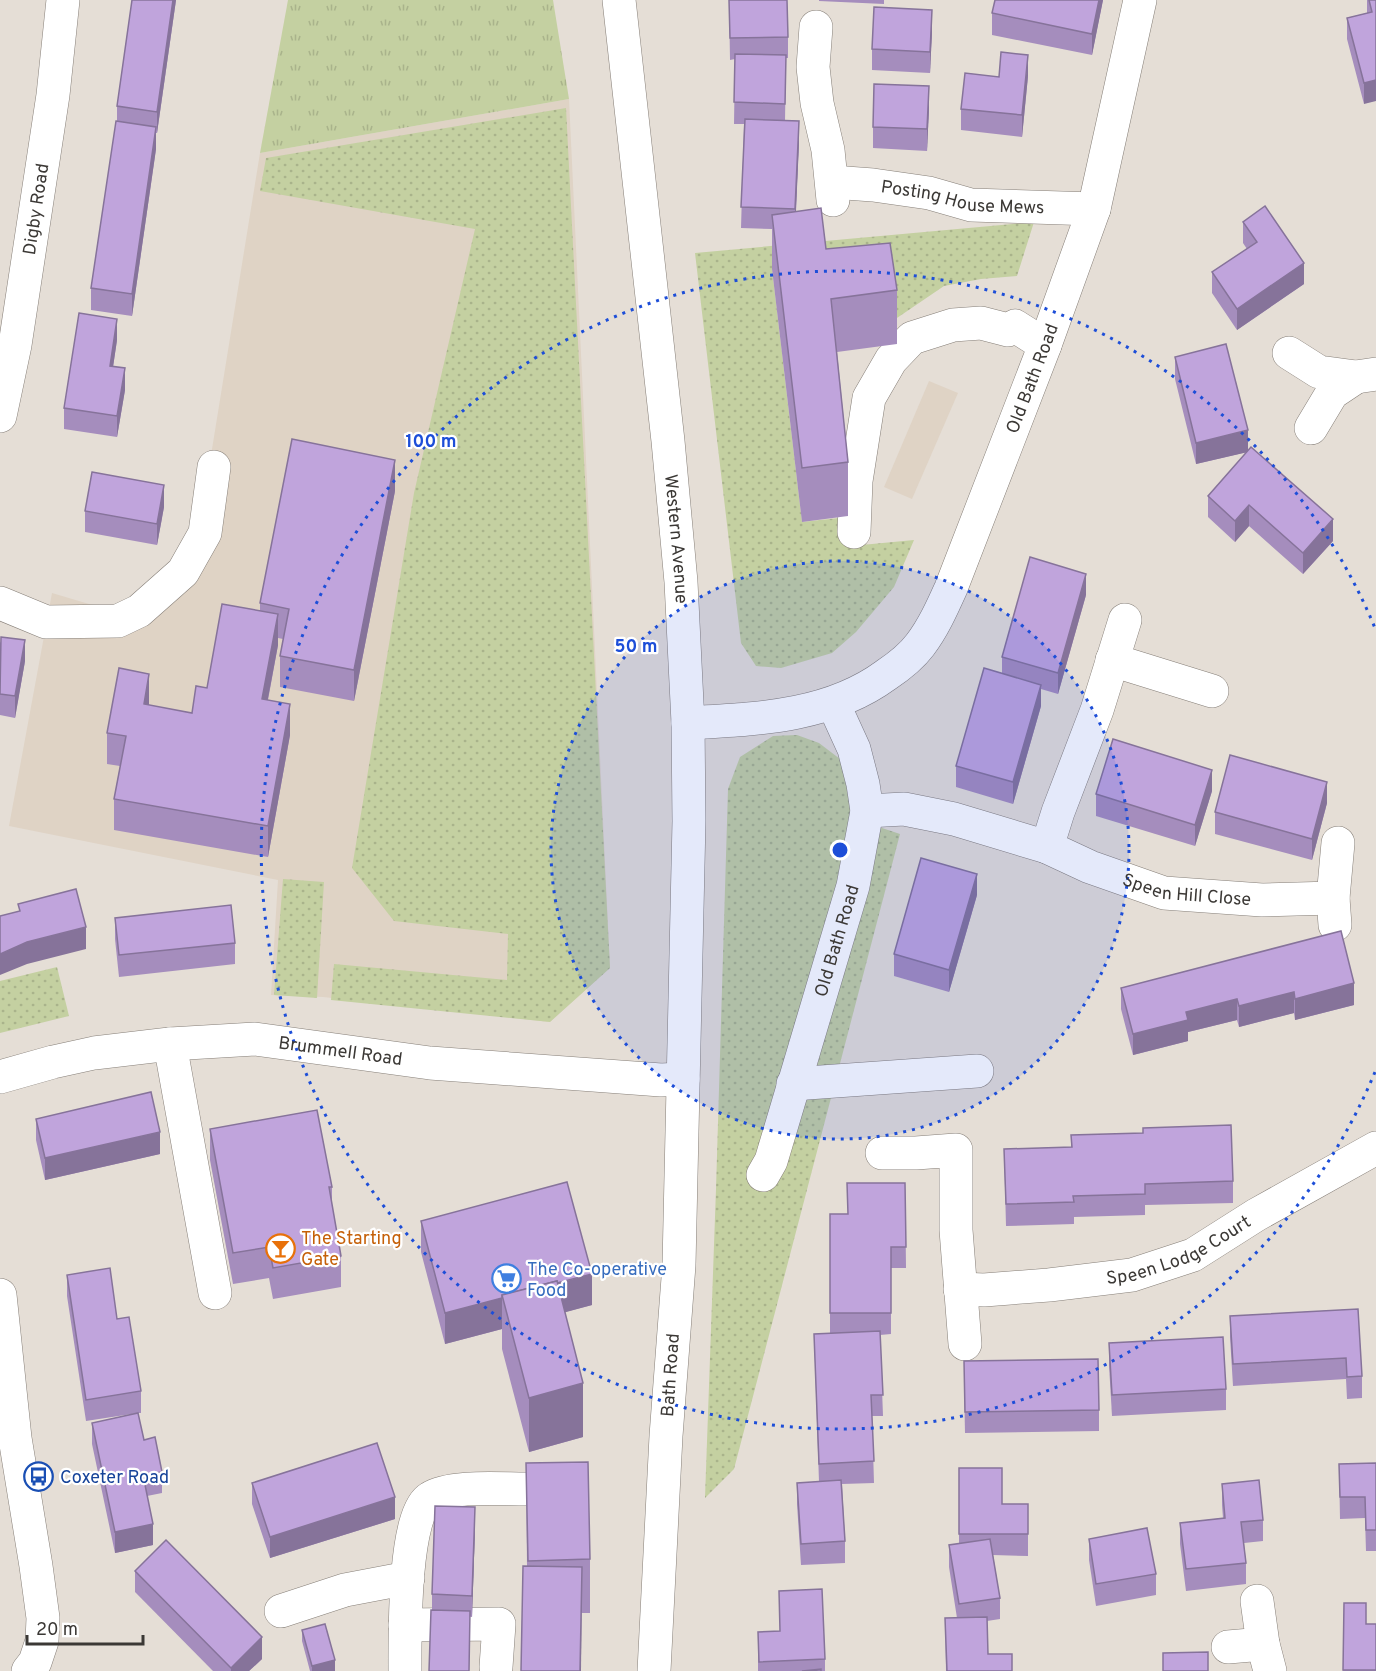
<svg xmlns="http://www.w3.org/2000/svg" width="1376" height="1671" viewBox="0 0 1376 1671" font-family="Overpass,sans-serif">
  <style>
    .built { fill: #dfd3c5 }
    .grass { fill: url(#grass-dots) }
    .park { fill: url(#park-tufts) }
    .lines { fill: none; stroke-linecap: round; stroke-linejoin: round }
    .minor-casing { stroke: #867f78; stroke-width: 34 }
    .major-casing { stroke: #867f78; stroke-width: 34 }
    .minor { stroke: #fff; stroke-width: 33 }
    .major { stroke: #fff; stroke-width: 33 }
    .wall { fill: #a58dbd }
    .shaded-wall { fill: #86739a }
    .building { fill: #c0a4dc; stroke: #86739a; stroke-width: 1.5 }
    .ring { fill: none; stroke: #1d4ed8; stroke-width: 3; stroke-dasharray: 3 6 }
    .labels { text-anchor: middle; stroke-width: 4.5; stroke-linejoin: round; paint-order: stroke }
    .street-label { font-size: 18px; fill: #3b3835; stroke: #fff }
    .food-label { font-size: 18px; fill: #c56008; stroke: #fff; text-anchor: start }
    .shop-label { font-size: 18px; fill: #366cbe; stroke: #fff; text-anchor: start }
    .transit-label { font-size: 18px; fill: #164399; stroke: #fff; text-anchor: start }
    .centre { fill: #1d4ed8; stroke: #fff; stroke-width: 3 }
    .ring-label { font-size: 18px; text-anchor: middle; font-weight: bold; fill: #1d4ed8; stroke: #fff; stroke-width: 4.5; stroke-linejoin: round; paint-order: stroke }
  </style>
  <defs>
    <pattern id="grass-dots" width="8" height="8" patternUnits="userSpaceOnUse" patternTransform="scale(1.5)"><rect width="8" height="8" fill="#c4d0a1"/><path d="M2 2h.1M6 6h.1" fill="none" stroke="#a9b38b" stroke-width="1.8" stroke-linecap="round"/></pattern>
    <pattern id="park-tufts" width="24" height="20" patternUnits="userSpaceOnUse" patternTransform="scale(1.5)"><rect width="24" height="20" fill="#c4d0a1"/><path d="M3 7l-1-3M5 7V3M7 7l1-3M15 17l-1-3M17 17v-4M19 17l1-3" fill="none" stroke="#a9b38b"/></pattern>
  </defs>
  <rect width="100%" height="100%" fill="#e5ded6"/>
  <g class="built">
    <polygon points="569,99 610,968 550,1022 323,997 271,995 278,880 9,826 52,593 116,612 195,554 260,153"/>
    <polygon points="929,381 958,393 912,499 884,487"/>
  </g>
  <g class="grass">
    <polygon points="566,108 610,968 550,1022 331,1000 334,964 507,980 508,934 394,921 352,868 414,493 475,229 260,191 266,158"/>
    <polygon points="1034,222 1017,276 981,279 944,286 894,320 821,262 772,269 802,522 848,517 851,546 914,540 894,587 856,632 832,653 781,668 756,666 741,643 695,253"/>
    <polygon points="797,735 819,743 840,759 858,820 900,834 734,1469 705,1498 716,1189 728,789 740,757 773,736"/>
    <polygon points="283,879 324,882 317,998 274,995"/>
    <polygon points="57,967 69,1016 0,1033 0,981"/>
  </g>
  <polygon class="park" points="288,0 553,0 569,99 260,153"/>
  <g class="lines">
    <defs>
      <g id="minor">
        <polyline points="816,27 813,67 817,103 828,150 833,200"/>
        <path id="s1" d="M832,182L873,185L929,193L971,205L1094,209"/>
        <polyline points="1289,353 1319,372 1356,377 1376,374"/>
        <path id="s2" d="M0,416L15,345L53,95L63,0"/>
        <polyline points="1311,428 1332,393 1356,377"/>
        <polyline points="854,532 856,481 869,398 891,360 912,338 953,325 981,323 1008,330 1015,326 1045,345"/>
        <polyline points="0,603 46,622 118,621 139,611 183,572 205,533 214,467"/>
        <polyline points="1112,660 1212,691"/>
        <path id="s3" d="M688,723C756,719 829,717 886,675C898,667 911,657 920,645C933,628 942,608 951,588L1045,345L1094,209L1140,0"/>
        <path id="s4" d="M867,811L904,809L954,819L1047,847L1090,867L1164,893L1262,900L1333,898"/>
        <polyline points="1047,847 1058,812 1097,710 1125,620"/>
        <polyline points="1335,925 1333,898 1338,843"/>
        <polyline points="170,1044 215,1293"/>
        <path id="s5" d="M0,1077L53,1062L94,1053L170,1044L255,1039L430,1063L661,1080L683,1079"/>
        <polyline points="793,1084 977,1071"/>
        <polyline points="882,1153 916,1153 956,1150 956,1230 965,1344"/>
        <path id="s6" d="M763,1175L771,1161L853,886L867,811L863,784L854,749L833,703"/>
        <path id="s7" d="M960,1289L984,1290L1049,1285L1132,1275L1193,1255L1256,1215L1376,1148"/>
        <polyline points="0,1295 15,1438 36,1566 43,1618 42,1641 35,1662 28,1671"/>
        <polyline points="1257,1601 1263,1644 1270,1671"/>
        <polyline points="281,1611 345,1590 408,1578"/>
        <polyline points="405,1625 499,1624 496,1667"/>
        <polyline points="1228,1647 1263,1644"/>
        <path d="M405,1671C405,1639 403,1514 430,1498C450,1485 500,1489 525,1489"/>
      </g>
      <g id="major">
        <path id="s8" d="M619,0L668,441L681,582L688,723L689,821L679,1265L666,1436L654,1671"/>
      </g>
    </defs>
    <use href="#minor" class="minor-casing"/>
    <use href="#major" class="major-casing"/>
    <use href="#minor" class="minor"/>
    <use href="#major" class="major"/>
  </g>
  <g class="wall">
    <polygon points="132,0 176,0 157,133 156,133 156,149 132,316 91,310 91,288 117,122 117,106"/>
    <polygon points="729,0 788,37 788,58 786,58 785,121 799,142 796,212 826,249 897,290 897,344 837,352 848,462 848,516 802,522 772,269 772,229 741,228 744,124 734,124 735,59 730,60"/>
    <polygon points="819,0 884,0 884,4 819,1"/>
    <polygon points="1103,0 1092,55 992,35 992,13"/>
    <polygon points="1367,0 1376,0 1364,104 1347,39 1347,18 1367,13"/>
    <polygon points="932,31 930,73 872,70 872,49"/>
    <polygon points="1028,76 1022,137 961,130 961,109"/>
    <polygon points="929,108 927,151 873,148 873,127"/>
    <polygon points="1243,222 1304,284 1237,330 1212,293 1212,272 1247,249 1243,243"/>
    <polygon points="117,340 113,367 125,390 117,437 64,429 64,408"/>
    <polygon points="1175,357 1248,451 1333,541 1303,574 1249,526 1235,542 1208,517 1208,496 1247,452 1196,464 1175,379"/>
    <polygon points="395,491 354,701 280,687 280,656 283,639 278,638 278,645 268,700 290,735 268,857 114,830 114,799 120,766 107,764 107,733 192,713 207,688 260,611 260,603"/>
    <polygon points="164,507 157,545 85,532 85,511"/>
    <polygon points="1086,595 1058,694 1041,689 1041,706 1013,804 956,787 956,766 1002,674 1002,657"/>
    <polygon points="0,642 25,661 15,718 0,715"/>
    <polygon points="1212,791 1195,846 1096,816 1096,794"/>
    <polygon points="1327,803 1312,860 1215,834 1215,812"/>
    <polygon points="977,895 949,992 894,976 894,954"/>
    <polygon points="115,918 235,943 235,964 119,977 115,939"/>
    <polygon points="1341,931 1354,1005 1295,1020 1294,1013 1239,1027 1237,1020 1188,1032 1188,1041 1133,1055 1121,1009 1121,988"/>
    <polygon points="36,1119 160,1154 45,1180 36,1140"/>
    <polygon points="210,1129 332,1187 332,1205 341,1256 341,1287 273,1299 269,1278 233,1284 210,1160"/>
    <polygon points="1071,1135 1233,1181 1233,1203 1145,1205 1145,1215 1074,1217 1074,1224 1006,1226 1004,1149 1071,1147"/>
    <polygon points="905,1183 906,1268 891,1268 891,1334 880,1335 883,1416 872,1416 874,1483 842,1484 845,1541 845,1563 801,1565 797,1504 797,1483 819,1482 814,1334 830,1333 830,1214 847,1214"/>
    <polygon points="421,1221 592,1305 565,1312 583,1437 529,1452 502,1349 502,1329 445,1344 421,1252"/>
    <polygon points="67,1275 117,1319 141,1391 141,1413 138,1413 144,1440 162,1472 162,1493 147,1496 153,1545 115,1553 92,1444 92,1423 138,1413 86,1421 67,1296"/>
    <polygon points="1358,1309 1362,1376 1362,1398 1347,1399 1346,1379 1233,1386 1230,1337 1230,1316"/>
    <polygon points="1109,1343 1226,1389 1226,1410 1112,1416 1109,1365"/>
    <polygon points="964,1383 1099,1410 1099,1431 965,1433"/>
    <polygon points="526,1463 590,1559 590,1613 582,1613 527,1566"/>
    <polygon points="1376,1463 1376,1551 1366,1551 1365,1518 1340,1519 1339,1464"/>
    <polygon points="959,1468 1002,1504 1028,1504 1028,1556 993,1555 1000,1598 1000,1619 987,1621 988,1654 1012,1671 946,1671 945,1618 957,1618 949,1567 949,1545 959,1544"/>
    <polygon points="252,1483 395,1519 270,1558 252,1504"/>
    <polygon points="1222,1484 1263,1520 1263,1541 1244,1543 1246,1563 1246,1584 1186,1591 1180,1544 1180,1523 1223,1518 1222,1505"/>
    <polygon points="475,1528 472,1617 432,1610 432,1594"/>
    <polygon points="1089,1539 1156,1574 1156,1595 1096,1606 1089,1560"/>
    <polygon points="135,1571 262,1659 249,1671 213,1671 135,1592"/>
    <polygon points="1344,1603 1366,1624 1376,1624 1376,1671 1343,1671"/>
    <polygon points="302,1630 335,1671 310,1671 302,1641"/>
    <polygon points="780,1631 825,1659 825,1671 758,1671 758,1632"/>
  </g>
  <g class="shaded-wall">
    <polygon points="173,0 176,0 157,133 157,112"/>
    <polygon points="1099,0 1103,0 1092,55 1092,34"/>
    <polygon points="932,10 932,31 930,73 930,52"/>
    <polygon points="1028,55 1028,76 1022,137 1022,115"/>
    <polygon points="1376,80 1376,101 1364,104 1364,83"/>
    <polygon points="929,86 929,108 927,151 927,129"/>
    <polygon points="799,121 799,142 795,230 795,209"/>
    <polygon points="156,127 156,149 132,316 132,294"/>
    <polygon points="1304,263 1304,284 1237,330 1237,309"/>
    <polygon points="117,319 117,340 110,387 110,366"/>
    <polygon points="125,368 125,390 117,437 117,416"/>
    <polygon points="1248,430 1248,452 1196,464 1196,443"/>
    <polygon points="395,460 395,491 354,701 354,670"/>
    <polygon points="164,485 164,507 157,545 157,524"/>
    <polygon points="1249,505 1249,526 1235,542 1235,521"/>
    <polygon points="1333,519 1333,541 1303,574 1303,553"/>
    <polygon points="1086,574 1086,595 1058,694 1058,673"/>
    <polygon points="278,614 278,645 262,730 262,699"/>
    <polygon points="25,640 25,661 15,718 15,696"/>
    <polygon points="149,674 149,705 144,735 144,704"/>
    <polygon points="1041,685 1041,706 1013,804 1013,782"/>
    <polygon points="290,704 290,735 268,857 268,826"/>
    <polygon points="1212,770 1212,791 1195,846 1195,825"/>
    <polygon points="1327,782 1327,803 1312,860 1312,839"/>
    <polygon points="977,874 977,895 949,992 949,970"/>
    <polygon points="86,927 86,949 27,964 0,975 0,954 27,942"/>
    <polygon points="1354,983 1354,1005 1295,1020 1295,999"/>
    <polygon points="1294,992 1294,1013 1239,1027 1239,1006"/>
    <polygon points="1237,999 1237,1020 1188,1032 1188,1041 1133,1055 1133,1034 1186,1012"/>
    <polygon points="160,1132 160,1154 45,1180 45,1158"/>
    <polygon points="592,1274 592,1305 511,1327 503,1298"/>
    <polygon points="502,1298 502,1329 445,1344 445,1313"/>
    <polygon points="583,1383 583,1437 529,1452 529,1398"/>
    <polygon points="395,1497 395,1519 270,1558 270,1537"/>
    <polygon points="475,1507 475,1528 472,1617 472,1596"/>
    <polygon points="153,1524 153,1545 115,1553 115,1532"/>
    <polygon points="582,1567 581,1671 580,1671"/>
    <polygon points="262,1637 262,1659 249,1671 231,1671 231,1668"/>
    <polygon points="335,1660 335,1671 312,1671 312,1666"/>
  </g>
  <g class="building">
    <polygon points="132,0 173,0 157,112 117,106"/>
    <polygon points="729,0 787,0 788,37 730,38"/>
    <polygon points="995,0 1099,0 1092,34 992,13"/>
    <polygon points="1369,0 1376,0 1376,80 1364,83 1347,18 1372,12"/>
    <polygon points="874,7 932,10 930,52 872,49"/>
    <polygon points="1001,52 1028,55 1022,115 961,109 965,73 999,77"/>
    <polygon points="735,54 786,55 785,104 734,102"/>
    <polygon points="874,84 929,86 927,129 873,127"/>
    <polygon points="745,119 799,121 795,209 741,207"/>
    <polygon points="116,121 156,127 132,294 91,288"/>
    <polygon points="1265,206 1304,263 1237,309 1212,272 1257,242 1243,222"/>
    <polygon points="821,208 826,249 890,243 897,290 831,299 848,462 802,468 772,215"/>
    <polygon points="79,313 117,319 110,366 125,368 117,416 64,408"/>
    <polygon points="1226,344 1248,430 1196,443 1175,357"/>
    <polygon points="292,439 395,460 354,670 280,656 289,609 260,603"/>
    <polygon points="1251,447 1333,519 1303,553 1249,505 1235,521 1208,496"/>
    <polygon points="92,472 164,485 157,524 85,511"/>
    <polygon points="1030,557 1086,574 1058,673 1002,657"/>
    <polygon points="222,604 278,614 262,699 290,704 268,826 114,799 126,736 107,733 119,668 149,674 144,704 192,713 196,686 207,688"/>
    <polygon points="1,637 25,640 15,696 0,694"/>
    <polygon points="984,668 1041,685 1013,782 956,766"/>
    <polygon points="1113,739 1212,770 1195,825 1096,794"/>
    <polygon points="1230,755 1327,782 1312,839 1215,812"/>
    <polygon points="921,858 977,874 949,970 894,954"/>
    <polygon points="76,889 86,927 27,942 0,954 0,916 20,911 18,904"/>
    <polygon points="231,905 235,943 119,955 115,918"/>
    <polygon points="1341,931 1354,983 1295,999 1294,992 1239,1006 1237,999 1186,1012 1188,1020 1133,1034 1121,988"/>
    <polygon points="151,1092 160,1132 45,1158 36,1119"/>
    <polygon points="317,1110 332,1187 329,1187 341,1256 273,1268 269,1247 233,1253 210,1129"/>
    <polygon points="1231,1125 1233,1181 1145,1184 1145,1194 1073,1196 1074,1202 1006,1204 1004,1149 1072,1147 1071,1135 1143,1133 1143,1128"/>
    <polygon points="567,1182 592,1274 557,1283 557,1281 502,1295 502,1298 445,1313 421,1221"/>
    <polygon points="847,1183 905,1183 906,1247 891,1247 891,1313 830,1313 830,1214 848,1214"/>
    <polygon points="110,1268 117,1319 129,1317 141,1391 86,1400 67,1275"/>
    <polygon points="557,1281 583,1383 529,1398 502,1295"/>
    <polygon points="1358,1309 1362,1376 1347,1377 1346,1358 1233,1364 1230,1316"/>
    <polygon points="880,1331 883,1395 871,1395 874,1461 819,1464 814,1334"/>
    <polygon points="1223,1337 1226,1389 1112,1395 1109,1343"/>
    <polygon points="1098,1359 1099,1410 965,1412 964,1361"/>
    <polygon points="138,1413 144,1440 155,1437 162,1472 143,1475 153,1524 115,1532 92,1423"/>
    <polygon points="377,1443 395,1497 270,1537 252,1483"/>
    <polygon points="588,1462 590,1559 528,1561 526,1463"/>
    <polygon points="1376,1463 1376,1530 1366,1530 1365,1497 1340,1497 1339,1464"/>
    <polygon points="959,1468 1002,1468 1002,1504 1028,1504 1028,1534 959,1534"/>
    <polygon points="841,1480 845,1541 801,1544 797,1483"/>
    <polygon points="1259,1480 1263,1520 1241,1522 1246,1563 1186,1569 1180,1523 1225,1518 1222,1484"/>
    <polygon points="435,1506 475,1507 472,1596 432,1594"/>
    <polygon points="1147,1528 1156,1574 1096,1584 1089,1539"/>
    <polygon points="990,1539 1000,1598 959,1604 949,1545"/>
    <polygon points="166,1540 262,1637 231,1668 135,1571"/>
    <polygon points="523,1566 582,1567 580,1671 521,1671"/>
    <polygon points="822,1589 825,1659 759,1662 758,1632 780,1631 779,1591"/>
    <polygon points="1344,1603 1366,1603 1366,1624 1376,1624 1376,1670 1343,1670"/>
    <polygon points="431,1610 470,1611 469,1671 429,1671"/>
    <polygon points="987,1617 988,1654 1012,1654 1012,1671 947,1671 945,1618"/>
    <polygon points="325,1624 335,1660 312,1666 302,1630"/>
    <polygon points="1208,1652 1208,1671 1163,1671 1163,1653"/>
    <polygon points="821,1669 821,1671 802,1671"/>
  </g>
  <circle cx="840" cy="850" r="289" fill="#1d4ed8" fill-opacity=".12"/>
  <g class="ring">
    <circle cx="840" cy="850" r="289"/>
    <path d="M1375 1072A579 579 0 1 1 1375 628"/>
  </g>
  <defs>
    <symbol id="bar-ring" viewBox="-11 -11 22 22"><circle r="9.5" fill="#fff" stroke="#e8710a" stroke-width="1.5"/><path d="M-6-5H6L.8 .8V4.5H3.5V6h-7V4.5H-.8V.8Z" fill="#e8710a"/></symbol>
    <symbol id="supermarket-ring" viewBox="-11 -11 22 22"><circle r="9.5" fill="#fff" stroke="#3f7fe0" stroke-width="1.5"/><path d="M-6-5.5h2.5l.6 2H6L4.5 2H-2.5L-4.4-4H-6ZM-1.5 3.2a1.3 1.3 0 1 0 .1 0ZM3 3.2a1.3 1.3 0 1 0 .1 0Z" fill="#3f7fe0"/></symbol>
    <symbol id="bus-ring" viewBox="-11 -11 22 22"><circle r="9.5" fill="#fff" stroke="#1a4fb4" stroke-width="1.5"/><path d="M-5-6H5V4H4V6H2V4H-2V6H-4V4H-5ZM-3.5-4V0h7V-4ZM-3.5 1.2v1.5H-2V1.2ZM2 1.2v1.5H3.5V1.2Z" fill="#1a4fb4"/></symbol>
  </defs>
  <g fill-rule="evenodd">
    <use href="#bar-ring" x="264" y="1232" width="33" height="33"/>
    <use href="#supermarket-ring" x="490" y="1262" width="33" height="33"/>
    <use href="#bus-ring" x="22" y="1460" width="33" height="33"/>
  </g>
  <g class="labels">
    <g class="street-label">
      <text dy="6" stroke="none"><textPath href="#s1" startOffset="132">Posting House Mews</textPath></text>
      <text dy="6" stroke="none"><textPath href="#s2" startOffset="210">Digby Road</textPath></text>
      <text dy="6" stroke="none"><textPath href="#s3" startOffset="542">Old Bath Road</textPath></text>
      <text dy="6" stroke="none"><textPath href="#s8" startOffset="542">Western Avenue</textPath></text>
      <text dy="6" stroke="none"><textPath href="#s4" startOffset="333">Speen Hill Close</textPath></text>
      <text dy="6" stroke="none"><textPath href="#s6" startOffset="246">Old Bath Road</textPath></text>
      <text dy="6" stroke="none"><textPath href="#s5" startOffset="345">Brummell Road</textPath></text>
      <text dy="6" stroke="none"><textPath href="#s7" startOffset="225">Speen Lodge Court</textPath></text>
      <text transform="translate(670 1375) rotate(-86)" y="6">Bath Road</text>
    </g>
    <g class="food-label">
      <text x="301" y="1244">The Starting<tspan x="301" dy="21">Gate</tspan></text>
    </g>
    <g class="shop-label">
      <text x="527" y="1275">The Co-operative<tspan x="527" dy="21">Food</tspan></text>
    </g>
    <g class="transit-label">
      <text x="60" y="1483">Coxeter Road</text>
    </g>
  </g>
  <circle cx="840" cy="850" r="9" class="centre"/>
  <g class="ring-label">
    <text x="431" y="447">100 m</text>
    <text x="636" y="652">50 m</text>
  </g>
  <path d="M27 1635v9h116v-9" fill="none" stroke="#3b3835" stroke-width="3"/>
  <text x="36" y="1635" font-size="18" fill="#3b3835" stroke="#ffffff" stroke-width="4.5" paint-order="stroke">20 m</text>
</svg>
